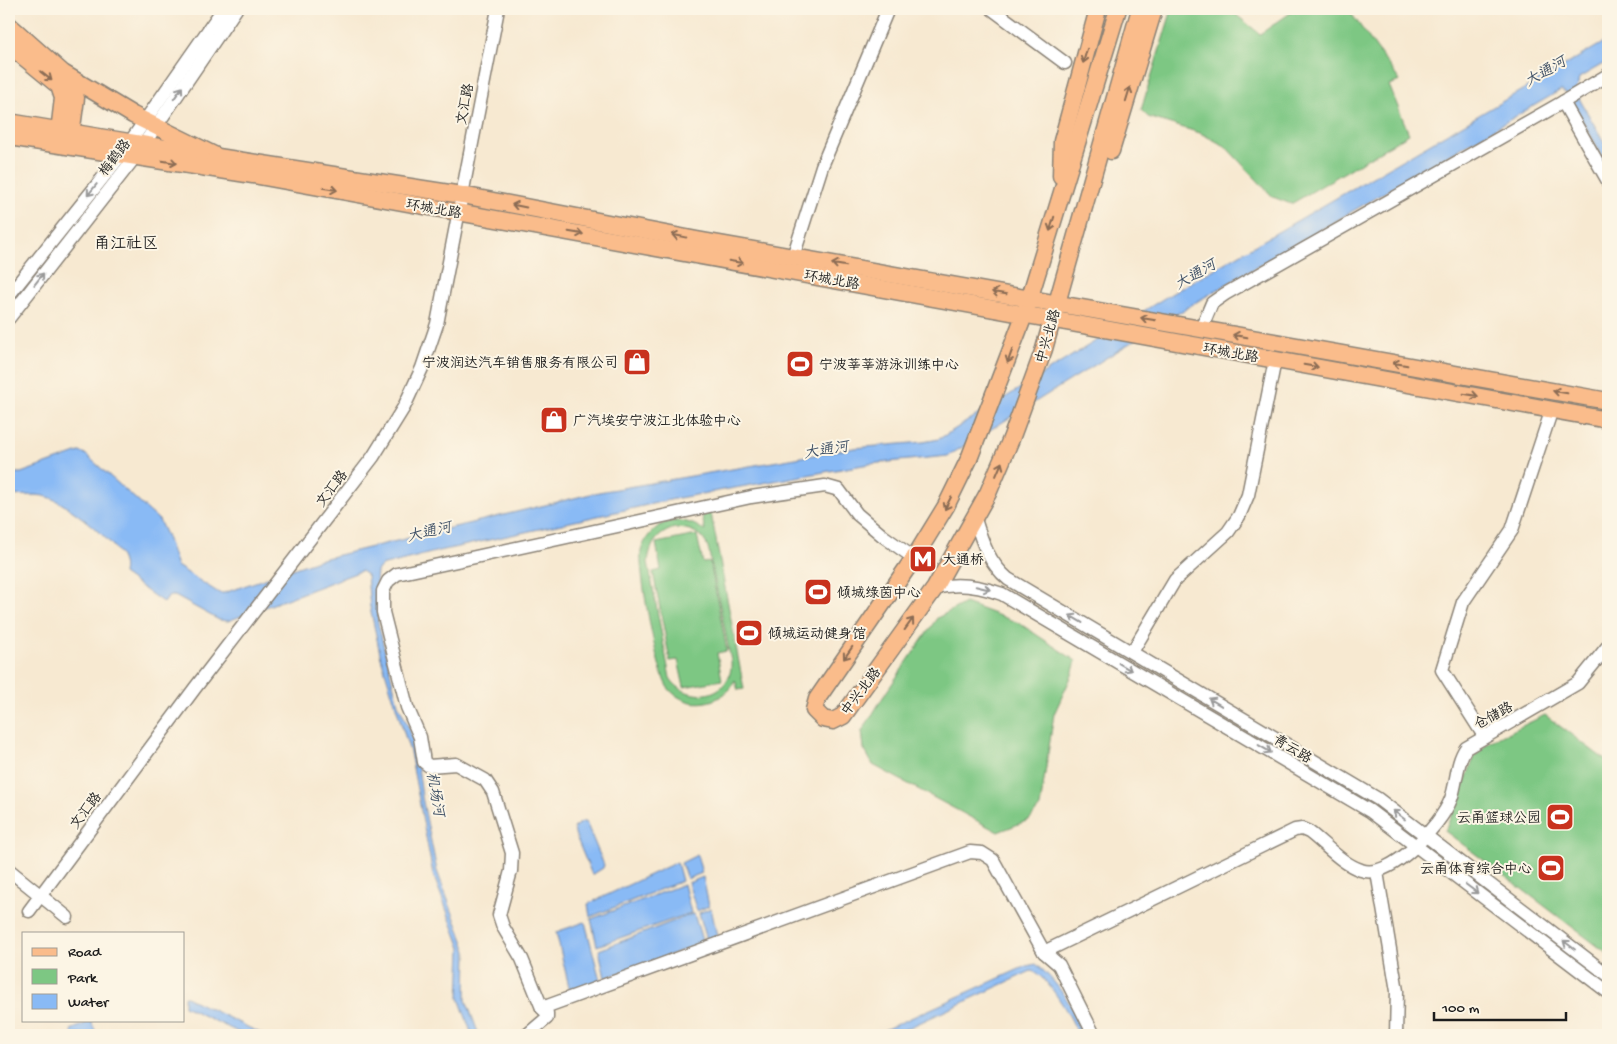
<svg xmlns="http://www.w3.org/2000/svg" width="1617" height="1044" viewBox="0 0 1617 1044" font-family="'Gochi Hand','LXGW WenKai TC',sans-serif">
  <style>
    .green { fill: #7dc783; stroke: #4c7250; fill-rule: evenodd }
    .water { fill: #89baf5; stroke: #526b88 }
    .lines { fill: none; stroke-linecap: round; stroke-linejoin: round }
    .minor-casing { stroke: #8a8276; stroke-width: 15 }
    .major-casing { stroke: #8a8276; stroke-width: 19 }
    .minor { stroke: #fff; stroke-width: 12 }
    .major { stroke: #fabc8b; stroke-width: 16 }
    .oneway { stroke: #8b6c54 }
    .oneway2 { stroke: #999 }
    .labels { text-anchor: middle; stroke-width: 4; stroke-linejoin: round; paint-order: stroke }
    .street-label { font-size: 14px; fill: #1c1c1c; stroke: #fcf5e5 }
    .poi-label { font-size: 14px; fill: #1c1c1c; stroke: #fcf5e5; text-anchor: start }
    .water-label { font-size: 15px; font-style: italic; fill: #425368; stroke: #fcf5e5 }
    .quarter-label { font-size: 16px; fill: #1c1c1c; stroke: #fcf5e5 }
  </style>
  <rect width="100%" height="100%" fill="#fcf5e5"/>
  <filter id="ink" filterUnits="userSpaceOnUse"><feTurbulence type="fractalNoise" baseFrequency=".02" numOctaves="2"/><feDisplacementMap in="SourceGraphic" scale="10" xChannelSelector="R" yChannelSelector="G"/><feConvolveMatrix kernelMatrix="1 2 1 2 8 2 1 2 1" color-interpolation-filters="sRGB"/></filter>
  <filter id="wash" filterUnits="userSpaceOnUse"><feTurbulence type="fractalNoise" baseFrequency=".0096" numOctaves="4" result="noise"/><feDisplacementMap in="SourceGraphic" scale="20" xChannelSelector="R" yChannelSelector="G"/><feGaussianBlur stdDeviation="1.12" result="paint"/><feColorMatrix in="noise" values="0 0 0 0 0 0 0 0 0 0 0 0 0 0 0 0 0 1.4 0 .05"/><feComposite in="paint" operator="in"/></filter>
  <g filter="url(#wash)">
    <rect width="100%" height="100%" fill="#f7e9d1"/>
    <g class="green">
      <polygon points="1172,9 1229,9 1260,34 1296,9 1348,9 1400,81 1389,85 1409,134 1291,204 1273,197 1225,146 1200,133 1148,117 1141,110"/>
      <path d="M711,513L744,689L738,690L735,680C729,692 719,700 706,702C692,705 677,699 668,688C657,674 638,568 641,551C644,539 654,527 665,523C680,518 693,522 705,531L702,516ZM675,528C690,528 702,533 708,547L731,661C734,697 688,706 670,678L648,562C650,544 658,533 675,528Z"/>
      <polygon points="697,535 703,563 710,562 727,651 717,653 722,680 684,687 678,660 670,661 653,572 661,570 656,543"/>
      <polygon points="965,603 1019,623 1076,661 1072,675 1054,714 1040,807 1029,820 998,832 873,765 864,749 862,731 885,694 937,618"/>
      <polygon points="1545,715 1608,762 1608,954 1445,831 1475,756 1489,742"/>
    </g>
    <g class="water">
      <path d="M1608,40V61L1579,78L1577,89L1580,100L1608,149V166L1568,95L1561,90L1198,301L948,456L869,464L679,498L435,552L381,566L377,571L376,584L378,623L398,704L410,730L416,753L422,797L437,871L467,951L466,1000L479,1035H472L459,998L461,948L433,874L410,752L381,658L370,607L367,575L361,571L228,621L219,620L175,596H169L164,603L123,574C124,569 124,564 122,559C116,542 65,502 48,497C34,493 22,497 9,495V473H21L79,452L84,453L159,520L167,537L177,566L219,593H224L318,560L599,492L854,448L923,442L939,439L1166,297Z"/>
      <polygon points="582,822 586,822 604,865 603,868 592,875 575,834 574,827"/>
      <polygon points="697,855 702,873 687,879 681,863"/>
      <polygon points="677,862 682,881 590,917 588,904"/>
      <polygon points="703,877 709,906 697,911 688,883"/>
      <polygon points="684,884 691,913 597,946 591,919"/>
      <polygon points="711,908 717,936 707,940 699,913"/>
      <polygon points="692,914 694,914 703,943 605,978 599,950"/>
      <polygon points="585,922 600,980 570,991 556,932"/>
      <path d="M1036,964C1059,983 1074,1008 1086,1035H1078C1074,1021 1046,973 1031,971L893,1035H873L1026,966Z"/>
      <polygon points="184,996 264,1035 244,1035 184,1006"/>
      <polygon points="91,1021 97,1035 73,1035 71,1030"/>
    </g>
  </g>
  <g filter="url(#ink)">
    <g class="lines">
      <defs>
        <g id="minor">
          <polyline points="992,9 1065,63"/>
          <polyline points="1563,102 1608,75"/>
          <polyline points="793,257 822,166 888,9"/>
          <polyline points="9,295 121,155 223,9"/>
          <polyline points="9,318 135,157 236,9"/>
          <polyline points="1201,329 1212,303 1225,294 1563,102 1608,181"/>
          <path d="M975,519C982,542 989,563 1008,579L1378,799L1608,975"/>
          <path d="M935,588C958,582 980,586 1002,594L1370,811L1608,992"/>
          <polyline points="1132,652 1175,580 1228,532 1239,516 1248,495 1275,360"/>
          <polyline points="1484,736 1442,670 1463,602 1512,530 1552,409"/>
          <polyline points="9,870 67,917"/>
          <polyline points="1377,872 1397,991 1396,1035"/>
          <polyline points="29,911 195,688 373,457 404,407 422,368 437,324 498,9"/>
          <polyline points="1044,952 1059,965 1094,1035"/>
          <path d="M542,1008L970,852L982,853L993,860L1044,952L1295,830L1302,829L1309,832C1325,844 1342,864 1361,870C1390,881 1441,825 1451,799C1457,783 1456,762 1466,748L1578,683L1608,646"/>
          <polyline points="527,1035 547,1018 547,1013 542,1008 522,959 503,927 499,915 511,871 512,853 493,792 485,780 456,764 429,766 424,762 420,737 407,707 383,612 383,591 388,581 397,574 751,497 825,486 839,490 857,514 883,536 914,558"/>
        </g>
        <g id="major">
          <polyline points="1118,9 1025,313 969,459 946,506 916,555 817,699 814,710 823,719 833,721 843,716 935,588 988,493 1011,439 1044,349 1140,9"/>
          <polyline points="9,25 63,73 133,115 218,157 462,195 697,240 1608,401"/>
          <polyline points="9,45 59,86 63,98 58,140"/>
          <polyline points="65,75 76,98 70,142"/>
          <polyline points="9,122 201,154"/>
          <polyline points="9,137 253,175 1608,420"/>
          <polyline points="1111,151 1154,9"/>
          <polyline points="1061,176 1062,141 1098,9"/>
        </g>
      </defs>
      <use href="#minor" class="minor-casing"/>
      <use href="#major" class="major-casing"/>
      <use href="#minor" class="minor"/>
      <use href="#major" class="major"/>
    </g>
    <defs><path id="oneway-shaft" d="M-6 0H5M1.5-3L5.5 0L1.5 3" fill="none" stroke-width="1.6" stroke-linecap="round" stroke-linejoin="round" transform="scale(1.25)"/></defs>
    <g class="oneway">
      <use href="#oneway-shaft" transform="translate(1085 56) rotate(106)"/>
      <use href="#oneway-shaft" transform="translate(46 76) rotate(38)"/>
      <use href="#oneway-shaft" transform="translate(1128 94) rotate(-73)"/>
      <use href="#oneway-shaft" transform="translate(170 162) rotate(9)"/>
      <use href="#oneway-shaft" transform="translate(330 189) rotate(10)"/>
      <use href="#oneway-shaft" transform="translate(519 206) rotate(-169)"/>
      <use href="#oneway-shaft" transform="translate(1052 224) rotate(107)"/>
      <use href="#oneway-shaft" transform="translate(576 233) rotate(10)"/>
      <use href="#oneway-shaft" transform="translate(679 236) rotate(-169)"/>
      <use href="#oneway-shaft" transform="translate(736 262) rotate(10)"/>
      <use href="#oneway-shaft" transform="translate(839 265) rotate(-170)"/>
      <use href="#oneway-shaft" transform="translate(999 293) rotate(-170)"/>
      <use href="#oneway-shaft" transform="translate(1148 319) rotate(-170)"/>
      <use href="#oneway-shaft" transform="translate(1240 336) rotate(-170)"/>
      <use href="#oneway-shaft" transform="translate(1010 356) rotate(110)"/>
      <use href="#oneway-shaft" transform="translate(1400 364) rotate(-170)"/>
      <use href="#oneway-shaft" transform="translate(1311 366) rotate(10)"/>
      <use href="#oneway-shaft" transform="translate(1560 392) rotate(-170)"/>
      <use href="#oneway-shaft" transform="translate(1471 395) rotate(10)"/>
      <use href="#oneway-shaft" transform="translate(999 469) rotate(-67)"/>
      <use href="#oneway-shaft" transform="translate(948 503) rotate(117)"/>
      <use href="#oneway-shaft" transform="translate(909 624) rotate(-54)"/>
      <use href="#oneway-shaft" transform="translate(848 653) rotate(125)"/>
    </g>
    <g class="oneway2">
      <use href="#oneway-shaft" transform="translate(178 93) rotate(-55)"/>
      <use href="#oneway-shaft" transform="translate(92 190) rotate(129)"/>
      <use href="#oneway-shaft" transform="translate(39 279) rotate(-52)"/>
      <use href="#oneway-shaft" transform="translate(983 588) rotate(14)"/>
      <use href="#oneway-shaft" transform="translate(1076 619) rotate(-149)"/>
      <use href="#oneway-shaft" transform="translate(1125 667) rotate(31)"/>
      <use href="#oneway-shaft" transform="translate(1215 702) rotate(-149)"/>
      <use href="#oneway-shaft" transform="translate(1265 749) rotate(31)"/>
      <use href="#oneway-shaft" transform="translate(1399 815) rotate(-143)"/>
      <use href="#oneway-shaft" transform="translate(1472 889) rotate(37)"/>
      <use href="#oneway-shaft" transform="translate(1569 945) rotate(-143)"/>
    </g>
  </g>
  <defs>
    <symbol id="shop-square" viewBox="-11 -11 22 22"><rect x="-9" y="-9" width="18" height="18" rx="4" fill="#c8321e" stroke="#fcf5e5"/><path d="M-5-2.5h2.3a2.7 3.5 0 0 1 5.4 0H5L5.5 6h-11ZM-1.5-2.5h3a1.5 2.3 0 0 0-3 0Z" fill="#fff"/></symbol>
    <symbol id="stadium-square" viewBox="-11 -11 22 22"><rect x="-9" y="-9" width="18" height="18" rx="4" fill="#c8321e" stroke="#fcf5e5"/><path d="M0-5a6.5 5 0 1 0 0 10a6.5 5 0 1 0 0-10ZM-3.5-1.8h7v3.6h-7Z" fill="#fff"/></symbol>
    <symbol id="metro-square" viewBox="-11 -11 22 22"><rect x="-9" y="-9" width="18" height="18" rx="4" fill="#c8321e" stroke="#fcf5e5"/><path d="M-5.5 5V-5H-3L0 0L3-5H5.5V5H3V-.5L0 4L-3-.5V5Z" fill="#fff"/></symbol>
  </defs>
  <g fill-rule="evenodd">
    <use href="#shop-square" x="621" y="346" width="32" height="32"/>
    <use href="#stadium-square" x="784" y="348" width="32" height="32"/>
    <use href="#shop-square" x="538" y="404" width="32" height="32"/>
    <use href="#metro-square" x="907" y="543" width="32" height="32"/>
    <use href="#stadium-square" x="802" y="576" width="32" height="32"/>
    <use href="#stadium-square" x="733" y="617" width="32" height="32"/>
    <use href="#stadium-square" x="1544" y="801" width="32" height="32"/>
    <use href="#stadium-square" x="1535" y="852" width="32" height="32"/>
  </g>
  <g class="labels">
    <g class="street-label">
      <text transform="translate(464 104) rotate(-79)" y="5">文汇路</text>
      <text transform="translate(114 157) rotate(-53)" y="5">梅鹤路</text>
      <text transform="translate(434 208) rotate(10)" y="5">环城北路</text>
      <text transform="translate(832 279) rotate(10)" y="5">环城北路</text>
      <text transform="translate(1047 336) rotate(-74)" y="5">中兴北路</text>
      <text transform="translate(1231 352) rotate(10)" y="5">环城北路</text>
      <text transform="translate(331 488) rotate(-53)" y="5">文汇路</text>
      <text transform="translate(860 691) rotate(-53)" y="5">中兴北路</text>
      <text transform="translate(1493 715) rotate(-29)" y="5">仓储路</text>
      <text transform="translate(1293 748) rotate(31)" y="5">青云路</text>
      <text transform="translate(85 810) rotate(-53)" y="5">文汇路</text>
    </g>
    <g class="poi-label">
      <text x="618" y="367" text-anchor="end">宁波润达汽车销售服务有限公司</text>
      <text x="819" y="369">宁波莘莘游泳训练中心</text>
      <text x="573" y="425">广汽埃安宁波江北体验中心</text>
      <text x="942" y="564">大通桥</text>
      <text x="837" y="597">倾城绿茵中心</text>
      <text x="768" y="638">倾城运动健身馆</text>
      <text x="1541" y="822" text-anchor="end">云甬篮球公园</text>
      <text x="1532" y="873" text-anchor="end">云甬体育综合中心</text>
    </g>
    <g class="water-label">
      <text transform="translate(1545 71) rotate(-30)" y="5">大通河</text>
      <text transform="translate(1195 274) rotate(-30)" y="5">大通河</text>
      <text transform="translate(826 449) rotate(-9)" y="5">大通河</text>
      <text transform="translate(429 531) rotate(-13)" y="5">大通河</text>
      <text transform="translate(436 794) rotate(80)" y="5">机场河</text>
    </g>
    <g class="quarter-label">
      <text x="126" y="248">甬江社区</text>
    </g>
  </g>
  <rect width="1617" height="1044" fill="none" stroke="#fcf5e5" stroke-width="30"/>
  <rect x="22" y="932" width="162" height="90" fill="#fcf5e5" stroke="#a29e95"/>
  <rect x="32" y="948" width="25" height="8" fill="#fabc8b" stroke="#a29e95"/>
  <text x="68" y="956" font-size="15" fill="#1c1c1c">Road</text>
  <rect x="32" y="969" width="25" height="15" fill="#7dc783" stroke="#a29e95"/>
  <text x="68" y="982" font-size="15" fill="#1c1c1c">Park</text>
  <rect x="32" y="994" width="25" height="15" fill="#89baf5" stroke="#a29e95"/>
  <text x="68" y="1006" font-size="15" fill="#1c1c1c">Water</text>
  <path d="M1434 1012v8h132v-8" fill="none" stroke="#1c1c1c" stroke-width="2.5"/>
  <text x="1442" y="1012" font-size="15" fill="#1c1c1c" stroke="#fcf5e5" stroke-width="4" paint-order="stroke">100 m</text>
</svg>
